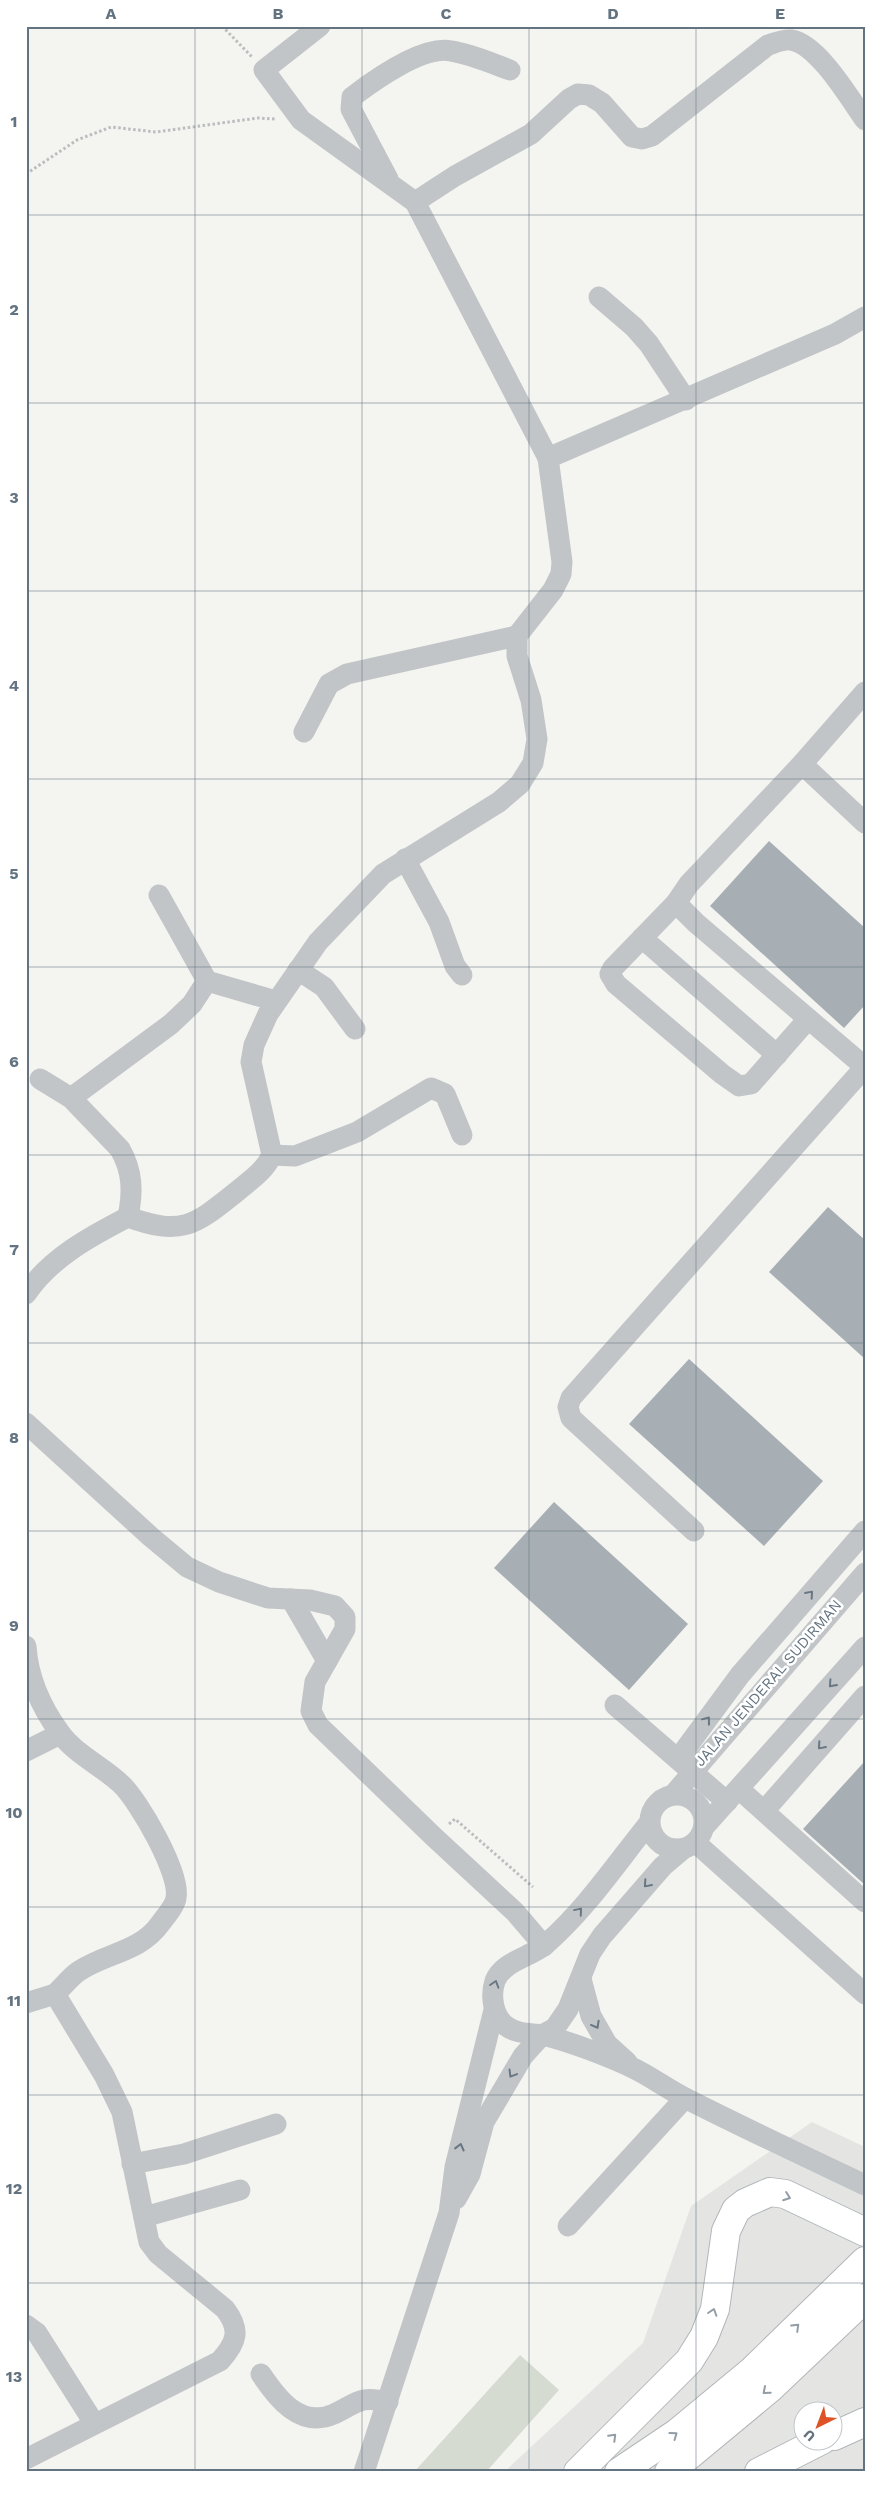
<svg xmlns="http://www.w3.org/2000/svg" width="891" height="2498" viewBox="0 0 891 2498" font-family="'Work Sans',sans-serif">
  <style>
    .built { fill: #e4e5e3; fill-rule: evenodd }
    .green { fill: #d5dbd1 }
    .building { fill: #a7afb4 }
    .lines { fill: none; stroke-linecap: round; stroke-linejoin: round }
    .major-casing { stroke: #b2b6ba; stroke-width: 30 }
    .path { stroke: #bbbdbf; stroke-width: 3; stroke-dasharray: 2.5 2.5; stroke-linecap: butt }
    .minor { stroke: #c1c5c8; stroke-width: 21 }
    .major { stroke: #fff; stroke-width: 28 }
    .oneway { stroke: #687784 }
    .oneway2 { stroke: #929da6 }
    .grid { fill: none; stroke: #637380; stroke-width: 1; stroke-opacity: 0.55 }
    .labels { text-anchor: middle; stroke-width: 5; stroke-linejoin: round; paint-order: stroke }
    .street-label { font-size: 15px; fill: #637380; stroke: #fff }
    .neatline { fill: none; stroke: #637380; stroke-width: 2 }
    .grid-label { font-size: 16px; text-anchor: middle; font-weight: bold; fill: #637380 }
  </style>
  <rect width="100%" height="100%" fill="#f4f4f0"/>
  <path class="built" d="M812,2122L865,2147V2472H504L643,2343L691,2206ZM804,2410H834V2440H804Z"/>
  <polygon class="green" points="520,2355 559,2390 486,2472 414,2472"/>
  <g class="building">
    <polygon points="769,841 865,928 865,1005 844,1028 710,906"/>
    <polygon points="828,1207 865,1240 865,1359 769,1272"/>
    <polygon points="689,1359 823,1481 764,1546 629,1424"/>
    <polygon points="554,1502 688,1624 629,1690 494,1568"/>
    <polygon points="865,1761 865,1885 803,1829"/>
  </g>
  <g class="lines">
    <defs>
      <g id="major">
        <polyline points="834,2436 865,2422"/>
        <polyline points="578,2472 689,2361 704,2337 715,2309 726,2231 736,2210 745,2203 770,2192 785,2194 865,2232"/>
        <polyline points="619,2472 677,2433 752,2371 865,2261"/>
        <polyline points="669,2472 769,2389 865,2298"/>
        <polyline points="759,2472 822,2440"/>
      </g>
    </defs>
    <use href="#major" class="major-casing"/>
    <g class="path">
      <polyline points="222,26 252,57"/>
      <polyline points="26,174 77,140 111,127 156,132 258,118 275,119"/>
      <polyline points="449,1824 455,1819 533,1887"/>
    </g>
    <g class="minor">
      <polyline points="320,26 264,70 301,120 415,202 548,458"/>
      <path d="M388,179L351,109L352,97C373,81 423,45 451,51C471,54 491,63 510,70"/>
      <path d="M415,202L455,176L531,134L569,99L578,94L589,95L602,103L632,137L642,139L652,136L768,45C775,43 783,39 791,40C818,44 850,99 865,120"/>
      <polyline points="599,297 634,327 649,344 686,400"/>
      <polyline points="865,692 802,764 689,884 676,903 696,923 865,1067"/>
      <polyline points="304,732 329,684 347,674 517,636"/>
      <polyline points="802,764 865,823"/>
      <polyline points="405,859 439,922 455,966 462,975"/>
      <polyline points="159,895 207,981 276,1001"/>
      <polyline points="676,903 613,968 610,974 616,984 722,1074 739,1086 751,1084 808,1019"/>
      <polyline points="642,938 777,1055"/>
      <polyline points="298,970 324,987 355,1029"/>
      <path d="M40,1079L71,1098L120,1149C133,1172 133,1192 128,1217"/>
      <polyline points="71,1098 171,1024 192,1004 207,981"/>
      <polyline points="272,1155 295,1156 357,1132 431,1088 445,1094 462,1135"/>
      <path d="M26,1294C50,1258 91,1236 128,1217C181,1236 194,1226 235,1193C249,1181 264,1172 272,1155L251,1062L254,1045L268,1014L318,942L383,874L499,802L520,784L533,763L537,739L531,700L517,656V636L553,590L561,574L562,562L548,458L835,334L865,317"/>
      <polyline points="26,1423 151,1537 187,1567 219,1582 268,1598 310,1600 335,1606 345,1617 345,1629 315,1682 311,1711 318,1725 434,1837 515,1912 544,1946"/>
      <polyline points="694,1531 571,1418 568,1407 571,1398 865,1067"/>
      <polyline points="291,1599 327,1661"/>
      <path d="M26,1646C28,1678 41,1707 60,1733C75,1754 102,1766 121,1784C139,1801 181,1874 176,1898C175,1906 165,1917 160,1924C140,1952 106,1953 79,1971C70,1977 63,1987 55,1994L104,2075L122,2112L149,2242L158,2254L225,2309C241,2330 237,2342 220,2361L26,2459"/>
      <polyline points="615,1705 727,1802"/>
      <polyline points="26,1751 60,1734"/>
      <polyline points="678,1759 740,1675 865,1531"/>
      <polyline points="739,1789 865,1902"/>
      <circle cx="677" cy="1822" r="27"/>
      <polyline points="673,1795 865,1573"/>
      <polyline points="764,1811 865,1696"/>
      <path d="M649,1823C616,1864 586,1909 546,1944C531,1957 503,1961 495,1981C490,1996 493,2016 506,2026C517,2034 529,2033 542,2035C569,2041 610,2057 635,2069C653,2078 669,2090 687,2099C746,2129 806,2157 865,2185"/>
      <polyline points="704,1827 865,1647"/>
      <polyline points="696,1843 865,1994"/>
      <polyline points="581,1979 591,2016 607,2044 627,2062"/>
      <polyline points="26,2003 55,1994"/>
      <polyline points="132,2164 184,2154 276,2124"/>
      <polyline points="456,2199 470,2174 484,2122 523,2056 542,2035 555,2028 568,2009 590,1954 602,1936 663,1866 682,1850"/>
      <polyline points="144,2217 240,2190"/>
      <polyline points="568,2226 685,2098"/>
      <polyline points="26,2325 37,2333 94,2423"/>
      <path d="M261,2374C277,2398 300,2429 334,2414C357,2403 360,2395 388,2402"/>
      <polyline points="364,2472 449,2213 455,2167 494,2010"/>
    </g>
    <use href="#major" class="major"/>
  </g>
  <defs><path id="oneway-chevron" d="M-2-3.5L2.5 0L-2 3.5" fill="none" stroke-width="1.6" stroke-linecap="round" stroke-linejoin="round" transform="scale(1.25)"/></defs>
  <g class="oneway">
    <use href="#oneway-chevron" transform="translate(810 1594) rotate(-49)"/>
    <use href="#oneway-chevron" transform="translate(832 1684) rotate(132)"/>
    <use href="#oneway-chevron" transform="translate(707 1720) rotate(-53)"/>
    <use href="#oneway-chevron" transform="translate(821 1746) rotate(131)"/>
    <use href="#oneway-chevron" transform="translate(647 1884) rotate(131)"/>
    <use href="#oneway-chevron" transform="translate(579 1911) rotate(-50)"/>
    <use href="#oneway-chevron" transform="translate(495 1984) rotate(-72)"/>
    <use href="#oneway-chevron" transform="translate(596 2025) rotate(61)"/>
    <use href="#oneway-chevron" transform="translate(512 2074) rotate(121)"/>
    <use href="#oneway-chevron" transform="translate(460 2147) rotate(-76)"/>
  </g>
  <g class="oneway2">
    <use href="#oneway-chevron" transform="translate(787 2197) rotate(20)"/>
    <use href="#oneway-chevron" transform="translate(713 2312) rotate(-72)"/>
    <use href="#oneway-chevron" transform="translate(796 2327) rotate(-44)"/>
    <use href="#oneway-chevron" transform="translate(766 2391) rotate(139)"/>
    <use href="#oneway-chevron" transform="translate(674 2435) rotate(-36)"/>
    <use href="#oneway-chevron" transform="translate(613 2437) rotate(-45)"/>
  </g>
  <path class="grid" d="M195,26V2472M362,26V2472M529,26V2472M696,26V2472M26,215H865M26,403H865M26,591H865M26,779H865M26,967H865M26,1155H865M26,1343H865M26,1531H865M26,1719H865M26,1907H865M26,2095H865M26,2283H865"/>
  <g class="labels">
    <g class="street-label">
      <text transform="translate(768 1683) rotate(-49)" y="5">JALAN JENDERAL SUDIRMAN</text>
    </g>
  </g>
  <rect width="891" height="2498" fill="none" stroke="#ffffff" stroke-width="55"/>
  <g transform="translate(818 2426) rotate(222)"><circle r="24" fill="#ffffff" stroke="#c1c7cc"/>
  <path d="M0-4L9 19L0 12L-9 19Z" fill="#de5225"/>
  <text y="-8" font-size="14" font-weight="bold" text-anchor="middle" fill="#637380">U</text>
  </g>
  <rect x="28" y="28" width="836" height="2442" class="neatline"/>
  <g class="grid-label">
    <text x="111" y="19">A</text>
    <text x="278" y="19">B</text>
    <text x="446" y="19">C</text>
    <text x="613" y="19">D</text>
    <text x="780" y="19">E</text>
    <text x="14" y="127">1</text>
    <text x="14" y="315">2</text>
    <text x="14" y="503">3</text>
    <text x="14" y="691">4</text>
    <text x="14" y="879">5</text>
    <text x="14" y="1067">6</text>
    <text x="14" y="1255">7</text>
    <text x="14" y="1443">8</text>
    <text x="14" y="1631">9</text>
    <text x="14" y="1818">10</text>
    <text x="14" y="2006">11</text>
    <text x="14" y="2194">12</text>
    <text x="14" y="2382">13</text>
  </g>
</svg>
